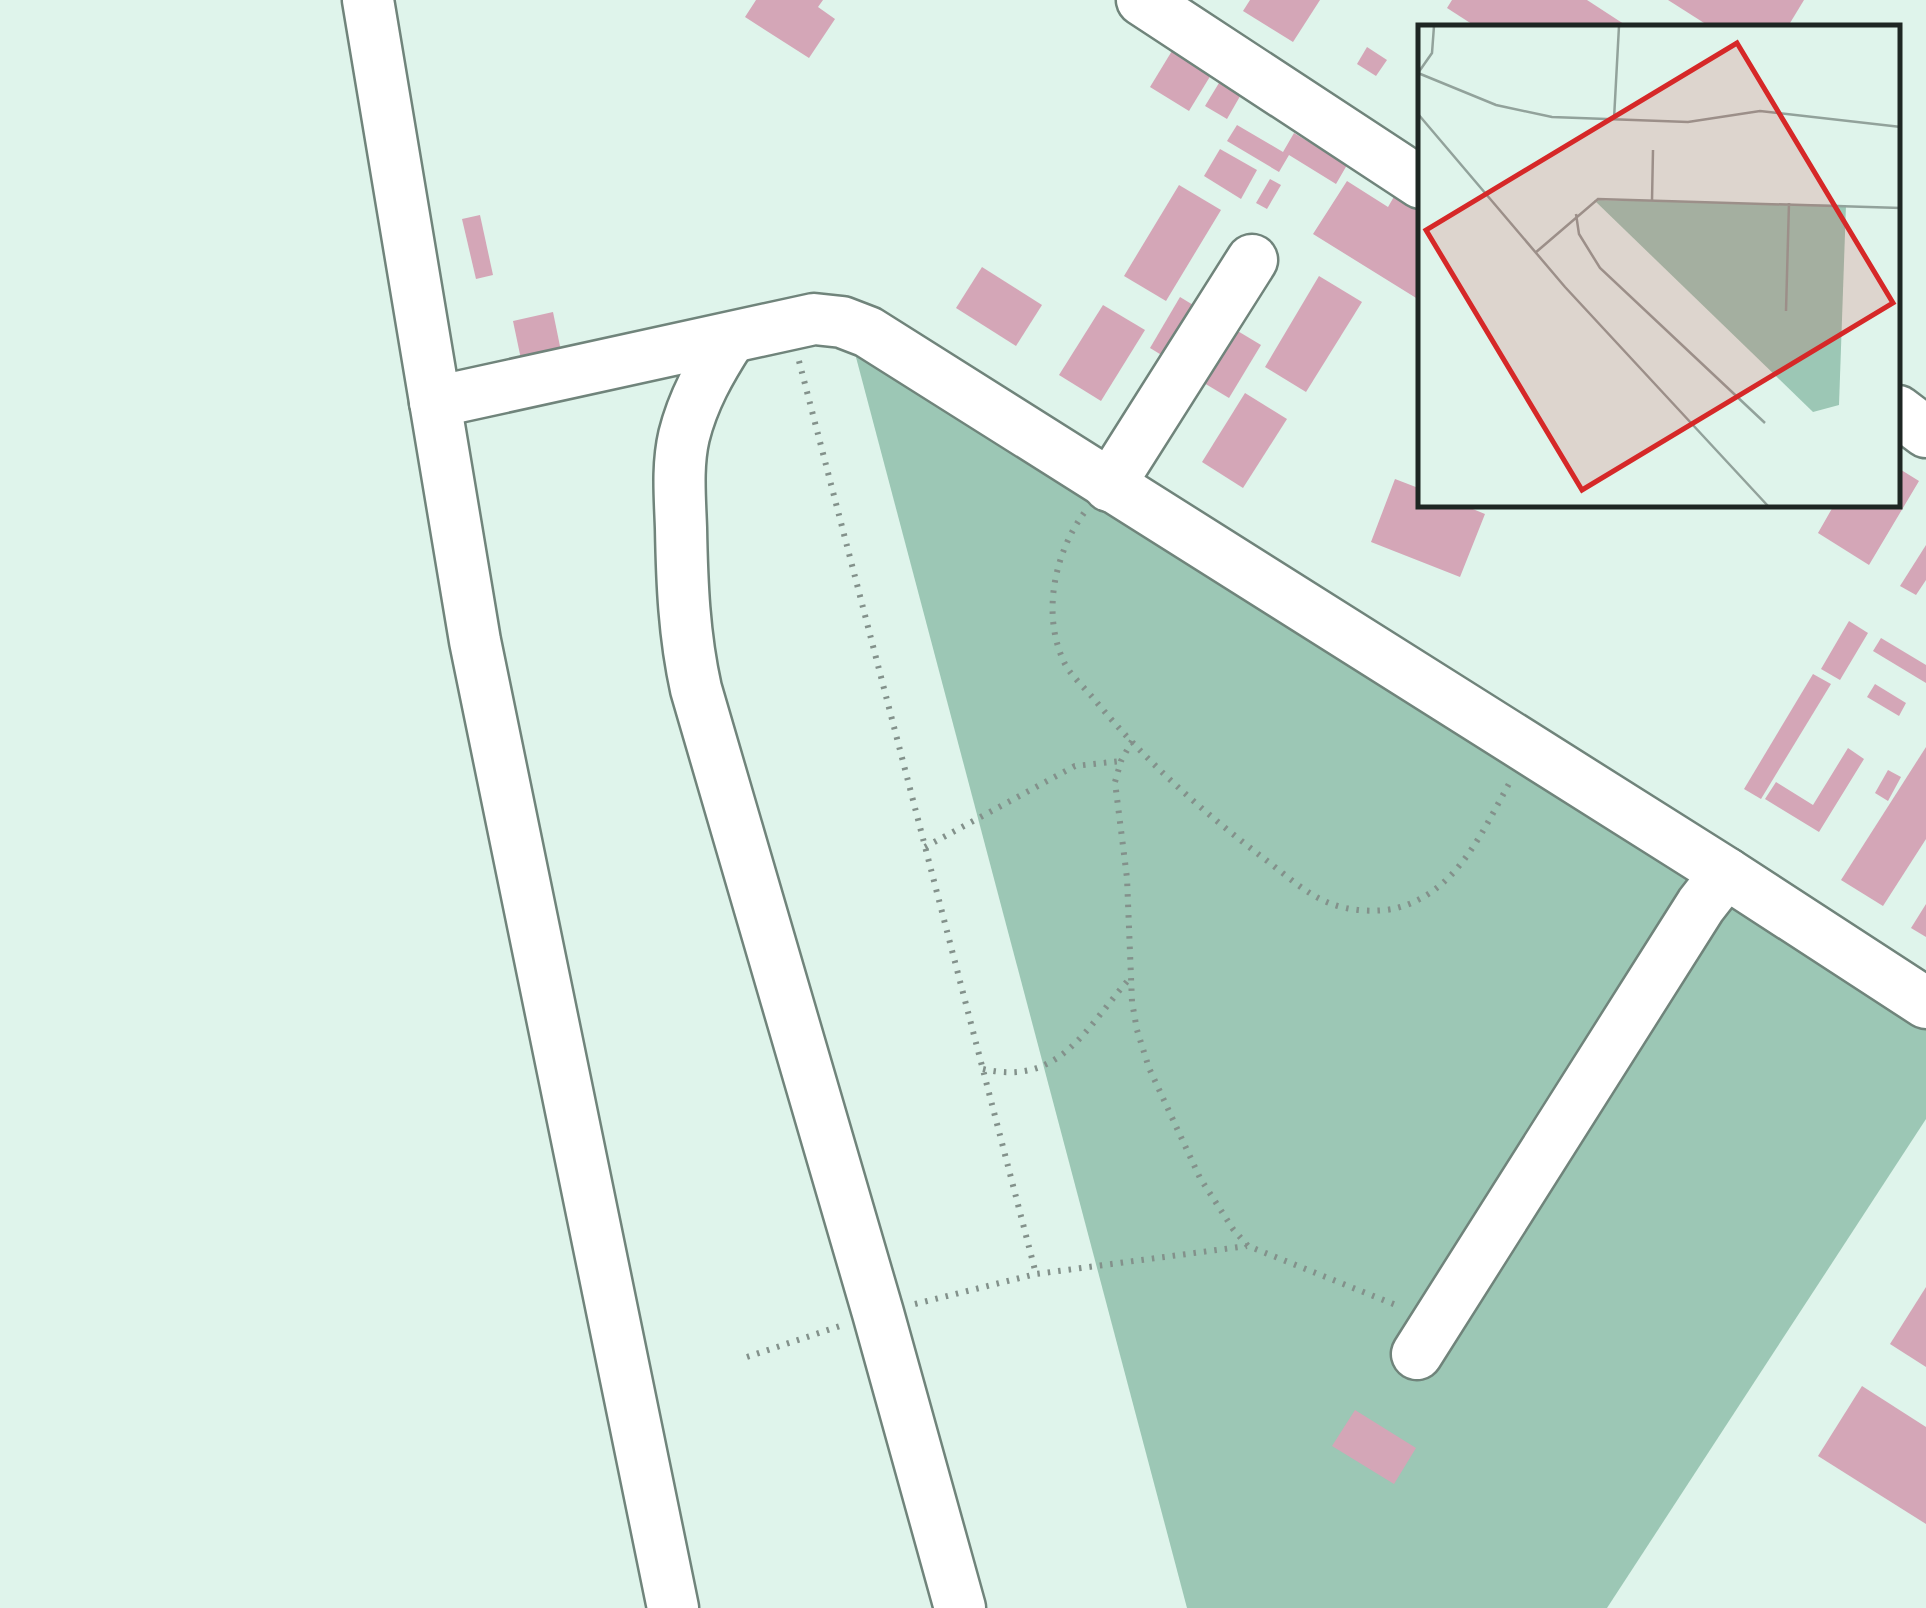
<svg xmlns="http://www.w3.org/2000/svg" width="1926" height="1608" viewBox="0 0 1926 1608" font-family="Commissioner,sans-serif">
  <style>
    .green { fill: #9cc7b5 }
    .building { fill: #d4a6b7 }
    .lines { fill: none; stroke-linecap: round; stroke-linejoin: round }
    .minor-casing { stroke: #70847b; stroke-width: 55 }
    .path { stroke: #83918b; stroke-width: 6; stroke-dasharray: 2.5 8; stroke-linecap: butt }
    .minor { stroke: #fff; stroke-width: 50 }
    .inset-road { fill: none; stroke: #92a29b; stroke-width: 2.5 }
    .view { fill: #d62828; fill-opacity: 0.15; stroke: #d62828; stroke-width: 5 }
    .inset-edge { fill: none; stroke: #1e2623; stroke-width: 5 }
  </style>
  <rect width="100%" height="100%" fill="#dff4eb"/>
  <polygon class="green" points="848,327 1926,1005 1926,1119 1607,1608 1187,1608"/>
  <g class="building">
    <polygon points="756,0 823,0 818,7 835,19 809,58 745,17"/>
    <polygon points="1250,0 1320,0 1293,42 1243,11"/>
    <polygon points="1452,0 1587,0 1630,28 1478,28 1447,8"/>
    <polygon points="1668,0 1804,0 1787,28 1712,28"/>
    <polygon points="1178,41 1217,65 1189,111 1150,87"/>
    <polygon points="1367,47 1387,60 1376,76 1357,64"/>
    <polygon points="1222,78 1243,91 1227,119 1205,106"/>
    <polygon points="1237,125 1283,152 1294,133 1347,165 1336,184 1289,155 1279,172 1227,141"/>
    <polygon points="1220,149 1257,170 1241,199 1204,176"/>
    <polygon points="1270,179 1281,185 1267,209 1256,203"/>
    <polygon points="1347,181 1388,207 1399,188 1421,201 1421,301 1313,234"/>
    <polygon points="1179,185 1221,210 1166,301 1124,276"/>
    <polygon points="480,215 493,275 476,279 462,219"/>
    <polygon points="982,267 1042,305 1016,346 956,308"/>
    <polygon points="1319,276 1362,302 1306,392 1265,367"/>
    <polygon points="1180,297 1203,311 1173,362 1150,348"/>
    <polygon points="1103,305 1145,330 1101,401 1059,375"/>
    <polygon points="553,312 562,356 522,364 513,321"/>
    <polygon points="1236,330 1261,345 1229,398 1204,383"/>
    <polygon points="1245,393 1287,419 1243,488 1202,462"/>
    <polygon points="1898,468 1919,481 1869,565 1818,533 1834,505 1898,505"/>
    <polygon points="1395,479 1421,489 1421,505 1463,505 1485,514 1460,577 1371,542"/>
    <polygon points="1926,545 1926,580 1916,595 1900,586"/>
    <polygon points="1849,621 1868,633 1840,680 1821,669"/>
    <polygon points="1881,638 1926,665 1926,683 1873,651"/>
    <polygon points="1813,674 1831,684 1761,799 1744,789"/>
    <polygon points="1875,684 1906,703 1899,716 1867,697"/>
    <polygon points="1926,747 1926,839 1883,906 1841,880"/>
    <polygon points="1848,748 1864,759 1819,832 1765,799 1776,782 1813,805"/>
    <polygon points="1888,770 1901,777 1888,801 1875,793"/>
    <polygon points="1926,904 1926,937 1911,928"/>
    <polygon points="1926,1287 1926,1367 1890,1344"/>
    <polygon points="1862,1386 1926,1427 1926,1524 1818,1456"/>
    <polygon points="1355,1410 1416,1448 1394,1484 1332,1446"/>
  </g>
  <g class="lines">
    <defs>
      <g id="minor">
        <polyline points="368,0 475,641 673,1608"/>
        <polyline points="1142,0 1421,183"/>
        <path d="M730,339C710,370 693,400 684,436C677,466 680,498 681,528C682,583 684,635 696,689L878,1313L960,1608"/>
        <polyline points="435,402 814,319 842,322 868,332 1726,873 1926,1003"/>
        <polyline points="1898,411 1926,432"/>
        <polyline points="1109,486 1252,260"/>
        <polyline points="1417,1354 1701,905 1726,873"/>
      </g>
    </defs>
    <use href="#minor" class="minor-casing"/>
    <g class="path">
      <polyline points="799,361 1036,1274"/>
      <path d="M1084,513C1054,554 1041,616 1065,664C1072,677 1085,688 1094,699C1144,760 1204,813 1266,860C1286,875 1306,894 1329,903C1349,911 1376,913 1397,908C1457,892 1482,832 1510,782"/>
      <polyline points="1132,741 1121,761 1115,782 1127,878 1132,1002 1137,1030 1149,1068 1200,1178 1233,1229 1248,1246 1401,1307"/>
      <polyline points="925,847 1075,766 1121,761"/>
      <path d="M983,1069C1061,1087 1086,1027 1131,977"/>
      <polyline points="915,1304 1036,1274 1247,1246"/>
      <polyline points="747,1357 840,1326"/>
    </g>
    <use href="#minor" class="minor"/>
  </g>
  <g transform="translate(1418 25)">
    <rect width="482" height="482" fill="#dff4eb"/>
    <path d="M176,175L428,180L421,380L395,387Z" fill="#9cc7b5"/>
    <path class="inset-road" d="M0,48L78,80L134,92L270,97L342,86L483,102M0,48L14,28L16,1M0,89L147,262L350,481M196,94L201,1M234,176L235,125M158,189L161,209L182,243L347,398M117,228L180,174L483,183M368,286L371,178"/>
    <path class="view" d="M319,18L475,278L164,465L8,205Z"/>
    <rect width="482" height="482" class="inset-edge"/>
  </g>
</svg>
